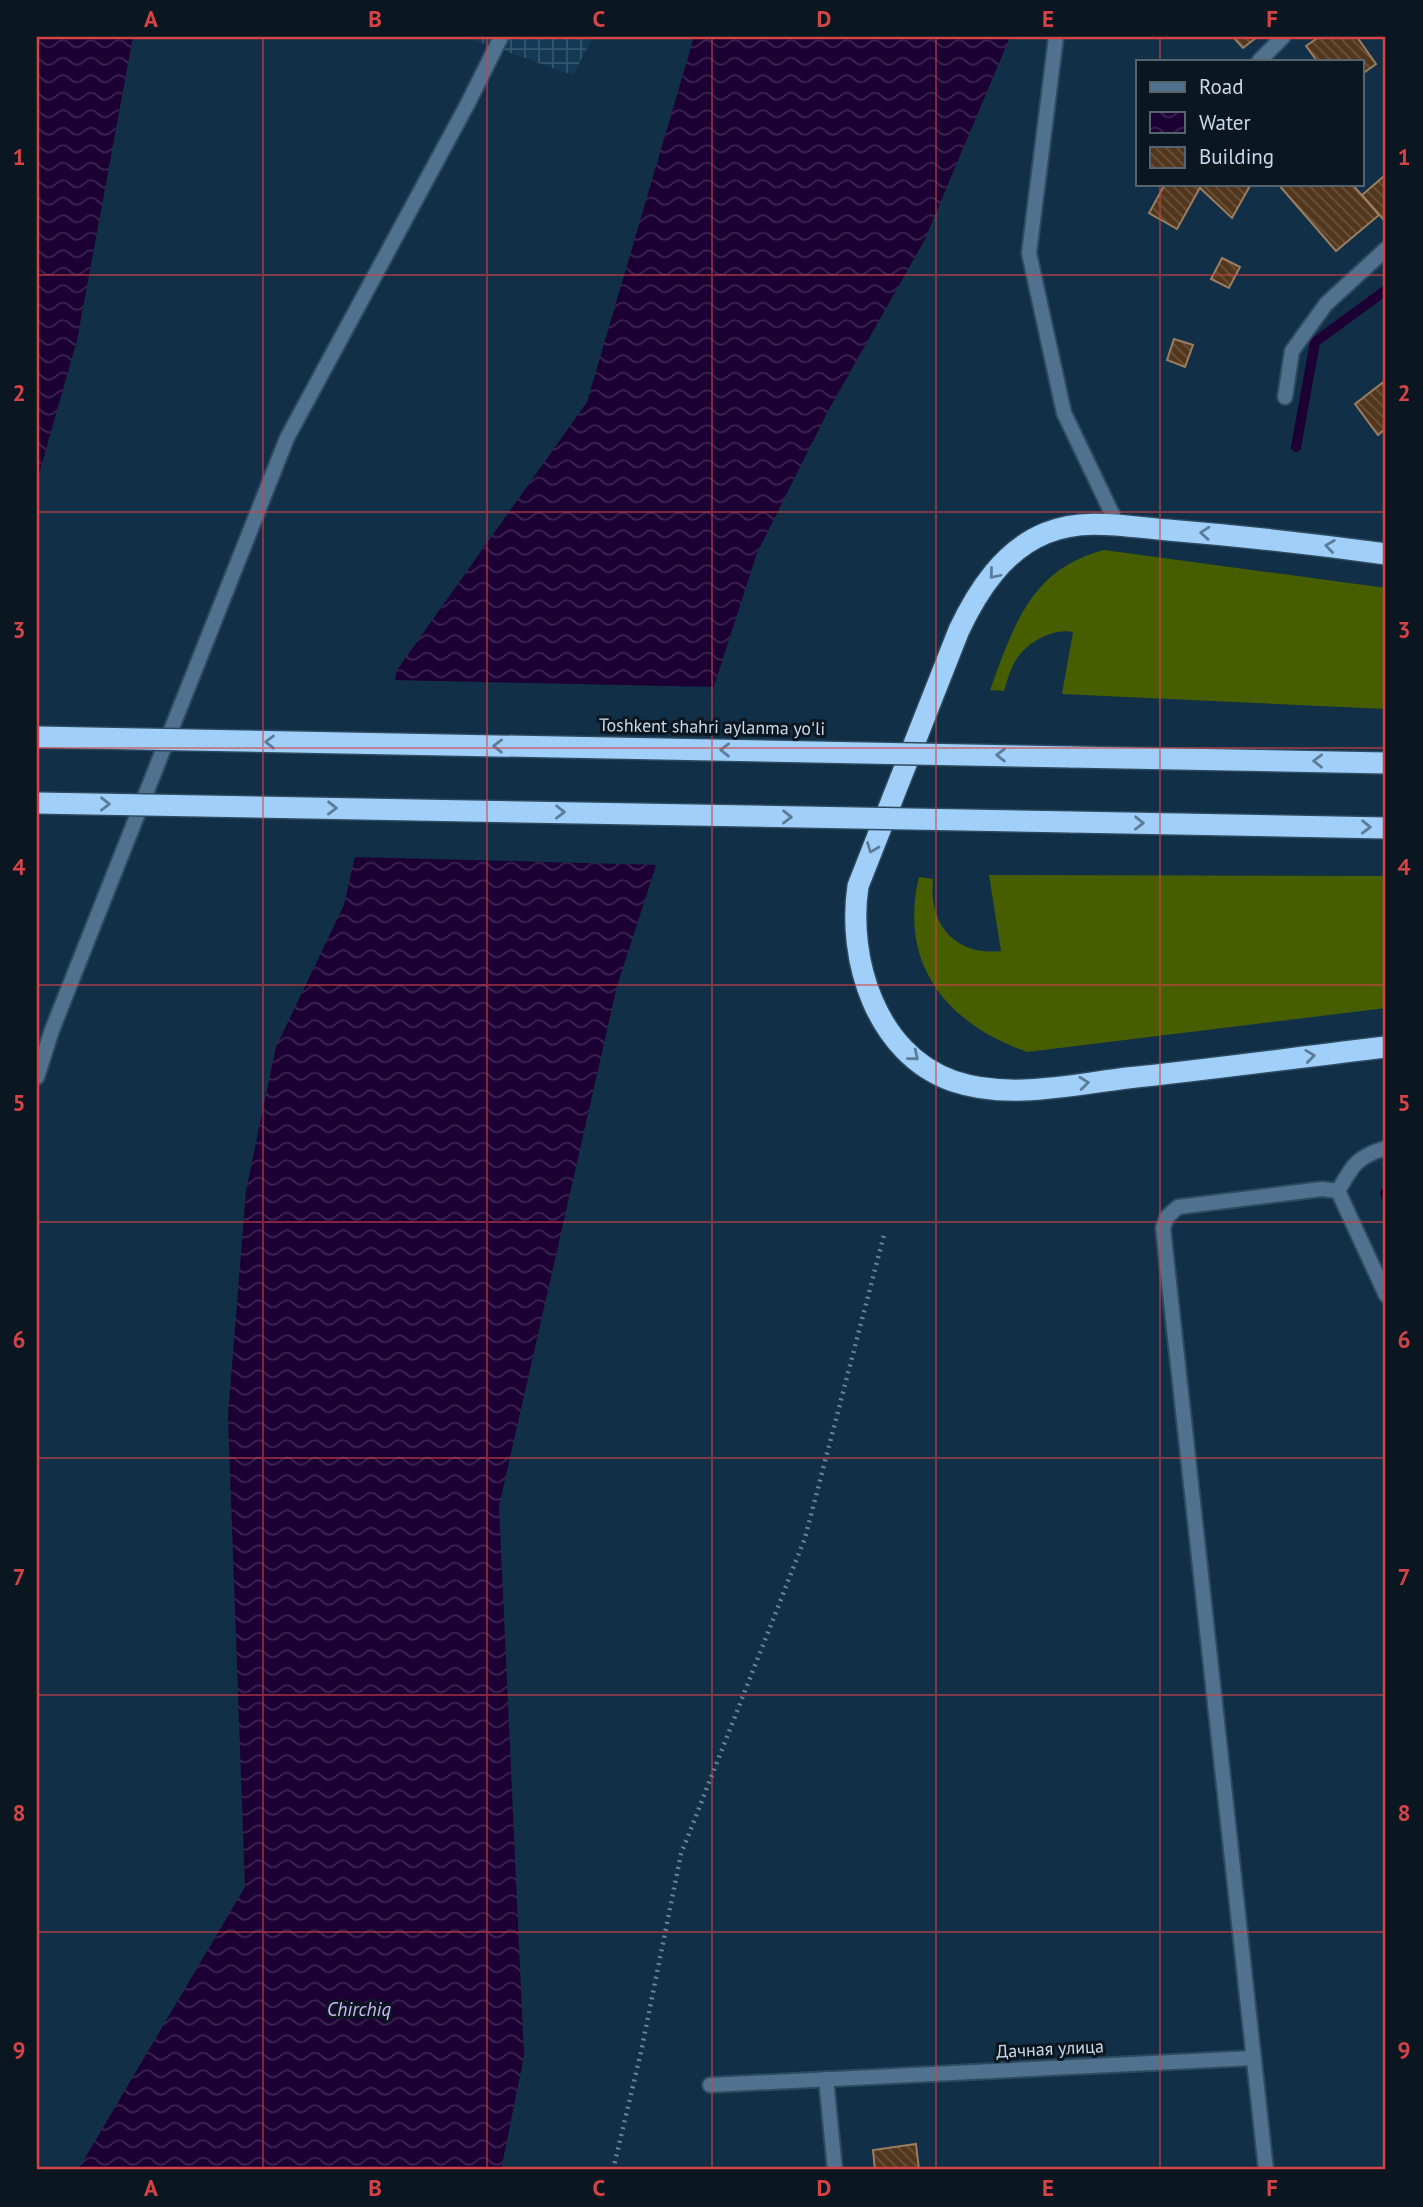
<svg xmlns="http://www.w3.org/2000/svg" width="1423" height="2207" viewBox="0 0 1423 2207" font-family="'PT Sans',sans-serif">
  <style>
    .industrial { fill: url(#industrial-grid) }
    .grass { fill: #475e00 }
    .water { fill: url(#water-waves) }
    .pier { fill: #112f46 }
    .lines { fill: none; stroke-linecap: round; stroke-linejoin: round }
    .stream { stroke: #1c0034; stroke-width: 10 }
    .building { fill: url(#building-back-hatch); stroke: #9b7d61; stroke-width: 2 }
    .lane-casing { stroke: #2e4a60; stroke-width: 18 }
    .street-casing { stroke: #2e4a60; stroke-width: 18 }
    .highway-casing { stroke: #2e4a60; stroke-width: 24 }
    .path { stroke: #6c8396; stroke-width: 4.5; stroke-dasharray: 2 5; stroke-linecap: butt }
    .lane { stroke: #51728e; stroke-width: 14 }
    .street { stroke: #51728e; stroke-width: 14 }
    .highway { stroke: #a0d0f9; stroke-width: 21 }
    .highway-bridge-casing { stroke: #2e4a60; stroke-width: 24; stroke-linecap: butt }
    .highway-bridge { stroke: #a0d0f9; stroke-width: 21 }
    .oneway { stroke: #5c7c97 }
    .grid { fill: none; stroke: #d44345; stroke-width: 2; stroke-opacity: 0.55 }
    .labels { text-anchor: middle; stroke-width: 6; stroke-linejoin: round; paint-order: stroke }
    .street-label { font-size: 18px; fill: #c9d9e8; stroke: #0a1620 }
    .water-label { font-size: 19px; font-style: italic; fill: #d5b8fa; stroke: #0a1620 }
    .neatline { fill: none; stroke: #d44345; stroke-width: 2.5 }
    .grid-label { font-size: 23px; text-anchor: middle; font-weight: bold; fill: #d44345 }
  </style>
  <defs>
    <pattern id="industrial-grid" width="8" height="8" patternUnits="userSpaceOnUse" patternTransform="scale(1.75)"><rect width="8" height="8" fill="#143954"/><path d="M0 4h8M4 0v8" fill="none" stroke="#35556d"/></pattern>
    <pattern id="water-waves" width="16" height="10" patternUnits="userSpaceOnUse" patternTransform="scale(1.75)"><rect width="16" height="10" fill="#1c0034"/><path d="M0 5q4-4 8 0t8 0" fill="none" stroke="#3c2551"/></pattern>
    <pattern id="building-back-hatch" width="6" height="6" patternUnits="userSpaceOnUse" patternTransform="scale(1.75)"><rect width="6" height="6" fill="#52371d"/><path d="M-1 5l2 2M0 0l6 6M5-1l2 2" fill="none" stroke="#6a533e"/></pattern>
  </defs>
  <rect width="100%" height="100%" fill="#112f46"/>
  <polygon class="industrial" points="465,37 593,37 573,75"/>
  <g class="grass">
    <path d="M1104,550L1386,588V709L1062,694L1073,632C1053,628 1027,642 1016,660C1010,669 1007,681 1004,691L990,690C1014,626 1030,569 1104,550Z"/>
    <path d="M989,875L1386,876V1008L1027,1052C947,1024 898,964 919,877L933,879C928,924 955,956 1001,951Z"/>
  </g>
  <g class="water">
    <polygon points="37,37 133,37 77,340 37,481"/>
    <polygon points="694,37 1010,37 924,241 828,411 757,553 617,986 499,1506 524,2056 501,2170 78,2170 245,1887 228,1416 246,1191 276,1047 344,905 397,670 587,402"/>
  </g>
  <polygon class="pier" points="391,680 717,687 660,865 351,857"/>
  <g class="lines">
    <g class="stream">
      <polyline points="1296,447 1315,342 1386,290"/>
      <polyline points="1385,1193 1386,1196"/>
    </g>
  </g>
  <g class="building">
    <polygon points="1233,37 1257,37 1243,48"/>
    <polygon points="1319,37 1357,37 1376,64 1362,74 1362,61 1317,61 1306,46"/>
    <polygon points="1383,177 1386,181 1386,216 1383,219 1362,195"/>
    <polygon points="1165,184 1202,184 1177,229 1149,213"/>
    <polygon points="1202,184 1251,184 1232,218 1200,188"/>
    <polygon points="1278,184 1352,184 1379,215 1336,251"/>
    <polygon points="1222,258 1240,267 1229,288 1211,279"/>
    <polygon points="1174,339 1193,345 1185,367 1167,360"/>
    <polygon points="1386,380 1386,428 1378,435 1355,404"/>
    <polygon points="916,2144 919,2170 875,2170 873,2150"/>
  </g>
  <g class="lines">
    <defs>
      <g id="lane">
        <polyline points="1056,37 1029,253 1064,413 1118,526"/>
        <polyline points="37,1077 52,1030 287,438 467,105 501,37"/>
      </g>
      <g id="street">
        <polyline points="1259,61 1283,37"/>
        <polyline points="1285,397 1292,351 1326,304 1386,249"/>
        <polyline points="1338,1191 1386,1295"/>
        <path d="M1338,1191C1353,1165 1356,1157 1386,1148"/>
        <polyline points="826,2079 835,2170"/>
        <polyline points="710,2085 1253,2058"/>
        <polyline points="1266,2170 1163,1228 1167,1217 1178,1207 1322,1189 1338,1191"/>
      </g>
      <g id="highway">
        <path d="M1386,554C1314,544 1241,536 1168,530C1129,527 1084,517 1046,533C1004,550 978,590 959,630L858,886C847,959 876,1054 953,1081C1008,1100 1071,1085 1127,1078C1214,1069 1300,1057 1386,1047"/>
        <polyline points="1070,757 1386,763"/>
        <polyline points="1071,822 1386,828"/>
      </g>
    </defs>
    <use href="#lane" class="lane-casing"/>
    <use href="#street" class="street-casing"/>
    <use href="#highway" class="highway-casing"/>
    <polyline class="path" points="613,2170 641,2052 681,1854 805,1538 884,1235"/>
    <use href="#lane" class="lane"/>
    <use href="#street" class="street"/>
    <use href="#highway" class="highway"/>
    <defs>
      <g id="highway-bridge">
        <polyline points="37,737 1070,757"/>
        <polyline points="37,803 1071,822"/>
      </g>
    </defs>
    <use href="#highway-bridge" class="highway-bridge-casing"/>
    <use href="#highway-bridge" class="highway-bridge"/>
  </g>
  <defs><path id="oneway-chevron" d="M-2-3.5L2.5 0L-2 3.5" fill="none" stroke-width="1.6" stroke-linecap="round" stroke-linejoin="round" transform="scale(1.75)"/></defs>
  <g class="oneway">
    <use href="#oneway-chevron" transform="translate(1205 533) rotate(-176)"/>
    <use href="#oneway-chevron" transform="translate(1330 546) rotate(-172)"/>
    <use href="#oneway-chevron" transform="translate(994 574) rotate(130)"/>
    <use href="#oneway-chevron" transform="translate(270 742) rotate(-179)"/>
    <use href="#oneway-chevron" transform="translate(498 746) rotate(-179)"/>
    <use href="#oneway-chevron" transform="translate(725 750) rotate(-179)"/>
    <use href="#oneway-chevron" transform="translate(1001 755) rotate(-179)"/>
    <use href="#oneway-chevron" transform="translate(1318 761) rotate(-179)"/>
    <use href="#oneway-chevron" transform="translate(105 804) rotate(1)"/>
    <use href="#oneway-chevron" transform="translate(332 808) rotate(1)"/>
    <use href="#oneway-chevron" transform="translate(560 812) rotate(1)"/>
    <use href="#oneway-chevron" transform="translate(787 817) rotate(1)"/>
    <use href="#oneway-chevron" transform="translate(1139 823) rotate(1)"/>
    <use href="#oneway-chevron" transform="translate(1366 827) rotate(1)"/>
    <use href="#oneway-chevron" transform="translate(872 848) rotate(111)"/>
    <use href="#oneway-chevron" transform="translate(914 1056) rotate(39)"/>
    <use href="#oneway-chevron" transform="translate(1310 1056) rotate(-7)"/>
    <use href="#oneway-chevron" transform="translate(1084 1083) rotate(-6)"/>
  </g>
  <path class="grid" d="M263,37V2170M487,37V2170M712,37V2170M936,37V2170M1160,37V61M1160,184V2170M37,275H1386M37,512H1386M37,748H1386M37,985H1386M37,1222H1386M37,1458H1386M37,1695H1386M37,1932H1386"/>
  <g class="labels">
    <g class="street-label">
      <text transform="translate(712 727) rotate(1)" y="6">Toshkent shahri aylanma yoʻli</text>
      <text transform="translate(1050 2049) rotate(-3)" y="6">Дачная улица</text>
    </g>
    <g class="water-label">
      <text x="359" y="2016">Chirchiq</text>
    </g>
  </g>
  <rect width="1423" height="2207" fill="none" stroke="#0a1620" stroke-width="77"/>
  <rect x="1136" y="60" width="228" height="126" fill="#0a1620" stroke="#566470" stroke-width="2"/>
  <rect x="1150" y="82" width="35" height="10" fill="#51728e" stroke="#566470" stroke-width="2"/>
  <text x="1199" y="94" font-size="21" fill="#c9d9e8">Road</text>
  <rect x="1150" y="112" width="35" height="21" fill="url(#water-waves)" stroke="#566470" stroke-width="2"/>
  <text x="1199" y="130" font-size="21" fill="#c9d9e8">Water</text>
  <rect x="1150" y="147" width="35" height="21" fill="url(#building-back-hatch)" stroke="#566470" stroke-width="2"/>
  <text x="1199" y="164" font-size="21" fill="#c9d9e8">Building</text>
  <rect x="38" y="38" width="1346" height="2130" class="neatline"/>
  <g class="grid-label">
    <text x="151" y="27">A</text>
    <text x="375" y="27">B</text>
    <text x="599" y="27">C</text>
    <text x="824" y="27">D</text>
    <text x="1048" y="27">E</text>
    <text x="1272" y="27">F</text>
    <text x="19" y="165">1</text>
    <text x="1404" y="165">1</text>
    <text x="19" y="401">2</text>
    <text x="1404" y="401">2</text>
    <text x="19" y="638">3</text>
    <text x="1404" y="638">3</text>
    <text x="19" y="875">4</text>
    <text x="1404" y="875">4</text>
    <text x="19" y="1111">5</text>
    <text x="1404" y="1111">5</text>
    <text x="19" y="1348">6</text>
    <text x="1404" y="1348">6</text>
    <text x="19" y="1585">7</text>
    <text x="1404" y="1585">7</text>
    <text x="19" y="1821">8</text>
    <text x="1404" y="1821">8</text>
    <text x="19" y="2058">9</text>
    <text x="1404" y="2058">9</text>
    <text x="151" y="2196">A</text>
    <text x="375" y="2196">B</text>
    <text x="599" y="2196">C</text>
    <text x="824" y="2196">D</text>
    <text x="1048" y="2196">E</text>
    <text x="1272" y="2196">F</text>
  </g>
</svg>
